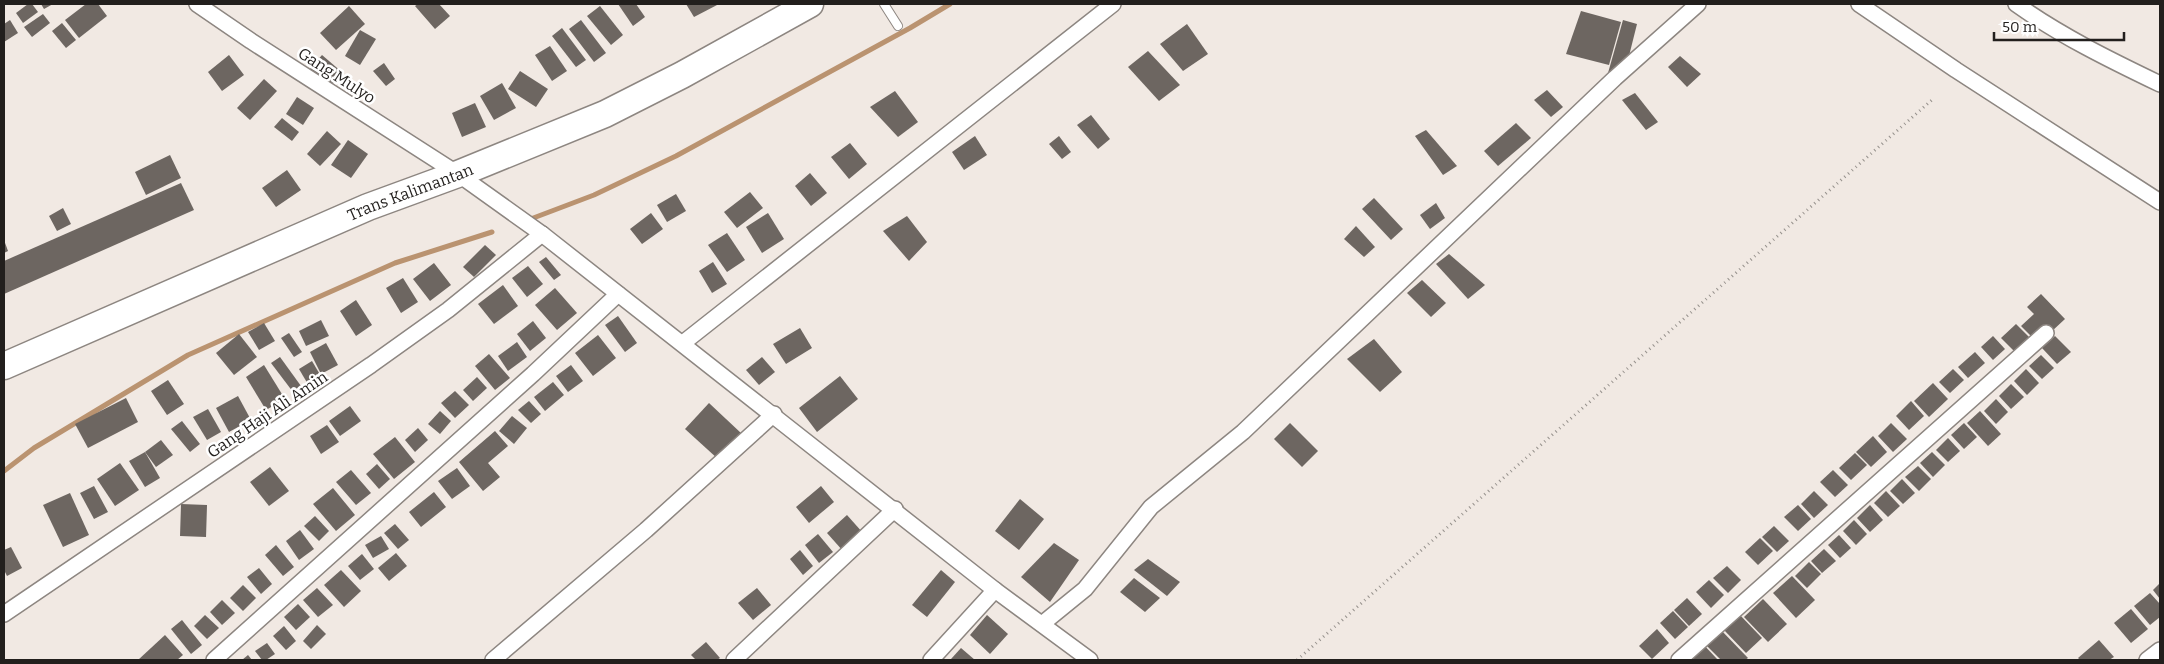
<svg xmlns="http://www.w3.org/2000/svg" width="2164" height="664" viewBox="0 0 2164 664" font-family="Bitter,serif">
  <style>
    .lines { fill: none; stroke-linecap: round; stroke-linejoin: round }
    .stream { stroke: #ba9370; stroke-width: 5 }
    .building { fill: #6d6661 }
    .lane-casing { stroke: #8d8681; stroke-width: 10 }
    .street-casing { stroke: #8d8681; stroke-width: 18 }
    .highway-casing { stroke: #8d8681; stroke-width: 29 }
    .path { stroke: #97928d; stroke-width: 3; stroke-dasharray: 1 4; stroke-linecap: butt }
    .lane { stroke: #fff; stroke-width: 8 }
    .street { stroke: #fff; stroke-width: 15 }
    .highway { stroke: #fff; stroke-width: 26 }
    .labels { text-anchor: middle; stroke-width: 5; stroke-linejoin: round; paint-order: stroke }
    .street-label { font-size: 16px; fill: #221f1d; stroke: #fff }
  </style>
  <rect width="100%" height="100%" fill="#f1e9e3"/>
  <g class="lines">
    <g class="stream">
      <polyline points="528,220 594,195 676,156 910,28 950,4"/>
      <polyline points="4,471 34,448 188,355 395,263 492,232"/>
    </g>
  </g>
  <g class="building">
    <polygon points="28,4 32,4 38,12 23,23 16,13"/>
    <polygon points="41,4 53,4 44,9"/>
    <polygon points="86,4 98,4 107,16 79,38 65,20"/>
    <polygon points="418,4 439,4 450,16 435,29 415,6"/>
    <polygon points="618,4 636,4 645,17 633,26"/>
    <polygon points="686,4 719,4 694,17"/>
    <polygon points="349,6 365,24 336,50 320,33"/>
    <polygon points="600,6 623,35 611,45 587,16"/>
    <polygon points="1581,11 1621,22 1609,65 1566,54"/>
    <polygon points="43,14 50,23 32,37 24,27"/>
    <polygon points="10,20 18,33 4,42 4,24"/>
    <polygon points="581,20 606,53 594,62 569,29"/>
    <polygon points="1623,20 1637,24 1624,76 1608,73"/>
    <polygon points="62,23 76,40 66,48 52,31"/>
    <polygon points="1187,24 1208,54 1183,71 1160,44"/>
    <polygon points="562,28 586,60 576,67 552,36"/>
    <polygon points="360,30 376,39 360,65 345,56"/>
    <polygon points="550,46 567,71 552,81 535,55"/>
    <polygon points="1148,51 1180,85 1159,101 1128,67"/>
    <polygon points="229,55 244,75 222,91 208,72"/>
    <polygon points="322,55 343,73 329,88 309,70"/>
    <polygon points="1680,56 1701,74 1687,87 1668,67"/>
    <polygon points="384,63 395,79 386,86 373,71"/>
    <polygon points="520,71 548,89 536,107 508,89"/>
    <polygon points="264,79 277,91 250,120 237,108"/>
    <polygon points="502,83 516,108 494,120 480,96"/>
    <polygon points="1547,90 1563,107 1551,117 1534,100"/>
    <polygon points="895,91 918,122 898,137 870,107"/>
    <polygon points="1635,93 1658,122 1646,130 1622,100"/>
    <polygon points="297,97 314,108 303,125 286,114"/>
    <polygon points="475,103 486,127 462,137 452,113"/>
    <polygon points="1091,115 1110,139 1098,149 1077,125"/>
    <polygon points="282,118 299,132 292,141 274,127"/>
    <polygon points="1516,123 1531,138 1498,166 1484,151"/>
    <polygon points="1426,130 1457,166 1443,175 1415,136"/>
    <polygon points="327,131 341,144 320,166 307,154"/>
    <polygon points="975,136 987,155 964,170 952,152"/>
    <polygon points="1059,136 1071,152 1062,159 1049,144"/>
    <polygon points="348,140 368,154 351,178 331,165"/>
    <polygon points="850,143 867,164 849,179 831,157"/>
    <polygon points="170,155 181,178 146,195 135,172"/>
    <polygon points="287,170 301,190 276,207 262,188"/>
    <polygon points="810,173 827,193 811,206 795,186"/>
    <polygon points="181,183 194,210 4,294 4,261"/>
    <polygon points="750,192 763,208 737,228 724,212"/>
    <polygon points="676,194 686,211 667,222 657,205"/>
    <polygon points="1374,198 1403,229 1391,240 1362,209"/>
    <polygon points="1436,203 1445,218 1430,229 1420,215"/>
    <polygon points="63,208 71,224 57,231 49,216"/>
    <polygon points="651,213 663,229 642,244 630,229"/>
    <polygon points="768,213 784,239 762,253 746,227"/>
    <polygon points="907,216 927,242 909,261 883,231"/>
    <polygon points="1356,226 1375,247 1364,257 1344,239"/>
    <polygon points="727,233 745,260 727,272 708,245"/>
    <polygon points="4,240 8,251 4,253"/>
    <polygon points="485,245 496,255 474,277 463,267"/>
    <polygon points="1449,254 1485,285 1468,299 1436,264"/>
    <polygon points="546,257 561,275 554,280 539,262"/>
    <polygon points="713,262 727,284 712,293 699,271"/>
    <polygon points="434,263 451,285 430,301 413,279"/>
    <polygon points="528,266 543,284 527,297 512,278"/>
    <polygon points="403,278 418,302 401,313 386,288"/>
    <polygon points="1422,280 1446,303 1431,317 1407,293"/>
    <polygon points="503,285 518,306 494,324 478,304"/>
    <polygon points="555,288 577,313 557,330 535,305"/>
    <polygon points="2041,294 2065,319 2051,332 2034,339 2021,326 2034,314 2027,307"/>
    <polygon points="356,300 372,325 356,336 340,311"/>
    <polygon points="618,316 637,343 625,352 605,325"/>
    <polygon points="321,320 329,336 306,346 299,331"/>
    <polygon points="533,321 546,338 530,351 517,334"/>
    <polygon points="264,323 275,341 259,350 248,332"/>
    <polygon points="2016,324 2029,337 2014,351 2001,338"/>
    <polygon points="800,328 812,348 786,364 773,344"/>
    <polygon points="289,333 302,352 294,357 281,338"/>
    <polygon points="239,334 257,357 234,375 216,353"/>
    <polygon points="598,335 616,358 593,376 575,353"/>
    <polygon points="1993,336 2005,349 1993,360 1981,347"/>
    <polygon points="2055,336 2071,352 2057,364 2042,348"/>
    <polygon points="1374,339 1402,372 1380,392 1347,359"/>
    <polygon points="517,342 527,357 508,371 498,356"/>
    <polygon points="326,343 338,365 321,374 310,352"/>
    <polygon points="1975,352 1985,363 1968,378 1958,367"/>
    <polygon points="489,354 510,378 495,390 475,366"/>
    <polygon points="2041,355 2054,368 2042,379 2029,366"/>
    <polygon points="280,357 301,386 293,392 271,363"/>
    <polygon points="762,357 775,372 759,385 746,370"/>
    <polygon points="312,361 322,378 309,386 299,369"/>
    <polygon points="264,365 285,399 266,410 246,377"/>
    <polygon points="571,365 583,381 568,392 556,376"/>
    <polygon points="1953,369 1964,380 1950,393 1939,382"/>
    <polygon points="2026,369 2039,383 2027,395 2014,381"/>
    <polygon points="840,376 858,399 817,432 799,408"/>
    <polygon points="477,377 487,388 473,401 463,390"/>
    <polygon points="168,380 184,404 167,415 151,391"/>
    <polygon points="553,382 564,395 545,411 534,397"/>
    <polygon points="1933,383 1948,399 1929,417 1914,401"/>
    <polygon points="2011,384 2024,397 2011,409 1999,396"/>
    <polygon points="455,391 469,405 455,418 441,403"/>
    <polygon points="238,396 251,420 229,432 216,408"/>
    <polygon points="126,398 138,422 88,448 75,424"/>
    <polygon points="1996,399 2008,412 1996,424 1984,411"/>
    <polygon points="529,401 541,414 531,423 518,410"/>
    <polygon points="1911,401 1924,416 1909,430 1896,416"/>
    <polygon points="709,403 742,434 718,459 685,429"/>
    <polygon points="350,406 361,421 340,436 329,421"/>
    <polygon points="208,409 221,432 207,440 193,417"/>
    <polygon points="440,411 451,421 440,434 428,424"/>
    <polygon points="1980,411 2001,434 1988,446 1967,423"/>
    <polygon points="512,416 527,428 514,444 499,431"/>
    <polygon points="182,421 200,444 190,452 171,429"/>
    <polygon points="1290,423 1318,451 1302,467 1274,439"/>
    <polygon points="1891,423 1907,439 1893,452 1878,436"/>
    <polygon points="1964,423 1977,437 1964,449 1951,435"/>
    <polygon points="327,425 339,442 321,454 310,436"/>
    <polygon points="418,428 428,440 415,452 405,440"/>
    <polygon points="495,431 508,446 488,463 500,477 483,491 459,462"/>
    <polygon points="1873,436 1887,452 1871,467 1856,452"/>
    <polygon points="395,437 415,462 394,479 373,454"/>
    <polygon points="1948,438 1960,451 1948,462 1936,450"/>
    <polygon points="161,440 173,455 156,467 145,452"/>
    <polygon points="145,452 160,478 145,487 129,461"/>
    <polygon points="1932,452 1945,465 1933,477 1920,463"/>
    <polygon points="1855,453 1867,465 1851,480 1839,468"/>
    <polygon points="120,463 139,490 115,506 97,479"/>
    <polygon points="377,464 390,479 379,489 366,474"/>
    <polygon points="1918,466 1931,479 1919,491 1905,477"/>
    <polygon points="270,467 289,491 269,506 250,482"/>
    <polygon points="457,468 470,486 452,499 438,481"/>
    <polygon points="351,470 371,493 356,505 336,482"/>
    <polygon points="1833,470 1848,485 1835,497 1820,482"/>
    <polygon points="1902,479 1915,493 1903,504 1890,491"/>
    <polygon points="94,486 108,512 94,519 80,493"/>
    <polygon points="821,486 834,502 809,523 796,507"/>
    <polygon points="333,488 355,515 336,531 313,504"/>
    <polygon points="1814,491 1828,505 1814,518 1801,504"/>
    <polygon points="1886,491 1900,506 1888,517 1874,503"/>
    <polygon points="434,492 446,507 421,527 409,512"/>
    <polygon points="70,493 89,535 63,547 43,505"/>
    <polygon points="1020,499 1044,519 1019,550 995,531"/>
    <polygon points="181,504 207,505 206,537 180,536"/>
    <polygon points="1798,505 1811,519 1798,531 1784,517"/>
    <polygon points="1870,505 1883,520 1870,532 1857,518"/>
    <polygon points="847,515 863,533 843,551 827,533"/>
    <polygon points="315,516 329,531 319,541 304,526"/>
    <polygon points="1854,520 1867,534 1856,545 1843,531"/>
    <polygon points="395,524 409,540 398,549 384,533"/>
    <polygon points="1774,526 1789,541 1777,552 1762,537"/>
    <polygon points="300,530 314,549 299,560 286,541"/>
    <polygon points="818,534 833,552 819,563 805,545"/>
    <polygon points="1839,535 1851,548 1840,558 1828,545"/>
    <polygon points="381,536 389,549 373,558 365,545"/>
    <polygon points="1760,538 1773,551 1758,565 1745,552"/>
    <polygon points="1054,543 1079,560 1050,602 1021,577"/>
    <polygon points="276,545 294,567 283,576 265,555"/>
    <polygon points="11,547 22,568 7,576 4,570 4,550"/>
    <polygon points="1824,549 1836,561 1822,573 1811,561"/>
    <polygon points="800,550 813,566 803,575 790,559"/>
    <polygon points="396,553 407,566 389,581 378,568"/>
    <polygon points="362,554 374,569 360,580 348,566"/>
    <polygon points="1148,559 1180,582 1167,596 1134,570"/>
    <polygon points="1809,562 1821,574 1807,588 1795,576"/>
    <polygon points="1727,566 1741,580 1728,593 1713,578"/>
    <polygon points="259,568 272,584 261,594 247,577"/>
    <polygon points="341,570 361,591 344,607 324,585"/>
    <polygon points="941,570 955,582 927,617 912,605"/>
    <polygon points="1792,576 1815,600 1796,618 1773,593"/>
    <polygon points="1134,578 1160,598 1145,612 1120,592"/>
    <polygon points="1709,580 1724,595 1711,608 1696,592"/>
    <polygon points="2160,583 2160,599 2153,590"/>
    <polygon points="243,585 256,598 243,611 230,598"/>
    <polygon points="317,588 333,605 318,617 303,600"/>
    <polygon points="757,588 771,605 753,620 738,603"/>
    <polygon points="2150,593 2160,604 2160,617 2150,625 2134,606"/>
    <polygon points="1687,598 1702,614 1689,626 1674,610"/>
    <polygon points="1763,599 1787,624 1768,642 1744,617"/>
    <polygon points="222,600 235,613 222,625 210,612"/>
    <polygon points="298,604 310,617 296,630 284,617"/>
    <polygon points="2131,609 2148,629 2131,643 2114,623"/>
    <polygon points="1673,611 1688,627 1675,639 1660,623"/>
    <polygon points="1739,614 1762,638 1746,653 1724,630"/>
    <polygon points="205,615 219,628 207,639 194,626"/>
    <polygon points="987,615 1008,634 990,654 970,635"/>
    <polygon points="182,620 202,645 191,654 171,629"/>
    <polygon points="317,625 326,634 311,649 303,641"/>
    <polygon points="284,626 296,641 286,650 273,636"/>
    <polygon points="1719,628 1748,658 1745,660 1721,660 1703,642"/>
    <polygon points="1657,629 1669,643 1652,659 1639,646"/>
    <polygon points="165,635 183,655 177,660 138,660"/>
    <polygon points="2099,640 2114,657 2109,660 2080,660 2078,658"/>
    <polygon points="706,642 720,658 717,660 696,660 691,655"/>
    <polygon points="267,643 275,654 266,660 262,660 255,651"/>
    <polygon points="1702,643 1718,660 1690,660"/>
    <polygon points="961,648 975,660 952,660 951,659"/>
    <polygon points="248,655 252,660 242,660"/>
  </g>
  <g class="lines">
    <defs>
      <polyline id="lane" points="884,4 898,26"/>
      <g id="street">
        <polyline points="197,4 251,41 458,174 542,234 995,590 1090,660"/>
        <polyline points="1859,4 1956,70 2160,202"/>
        <path d="M2016,4C2061,36 2110,60 2160,84"/>
        <polyline points="683,343 1113,4"/>
        <polyline points="4,614 371,365 448,310 542,234"/>
        <polyline points="1042,624 1085,589 1151,507 1243,432 1615,78 1698,4"/>
        <polyline points="214,660 533,374 618,294"/>
        <polyline points="493,660 646,530 774,414"/>
        <polyline points="734,660 895,509"/>
        <polyline points="931,660 995,590"/>
        <polyline points="1679,660 2046,333"/>
        <polyline points="2147,660 2160,650"/>
      </g>
      <g id="highway">
        <path id="s1" d="M4,366L368,207L458,174L605,114L682,75L810,4"/>
      </g>
    </defs>
    <use href="#lane" class="lane-casing"/>
    <use href="#street" class="street-casing"/>
    <use href="#highway" class="highway-casing"/>
    <polyline class="path" points="1297,660 1933,99"/>
    <use href="#lane" class="lane"/>
    <use href="#street" class="street"/>
    <use href="#highway" class="highway"/>
  </g>
  <g class="labels">
    <g class="street-label">
      <text transform="translate(337 75) rotate(33)" y="6">Gang Mulyo</text>
      <text dy="6" stroke="none"><textPath href="#s1" startOffset="442">Trans Kalimantan</textPath></text>
      <text transform="translate(267 414) rotate(-34)" y="6">Gang Haji Ali Amin</text>
    </g>
  </g>
  <rect width="2164" height="664" fill="none" stroke="#221f1d" stroke-width="10"/>
  <path d="M1994 32v8h130v-8" fill="none" stroke="#221f1d" stroke-width="2.5"/>
  <text x="2002" y="32" font-size="15" fill="#221f1d" stroke="#ffffff" stroke-width="4" paint-order="stroke">50 m</text>
</svg>
